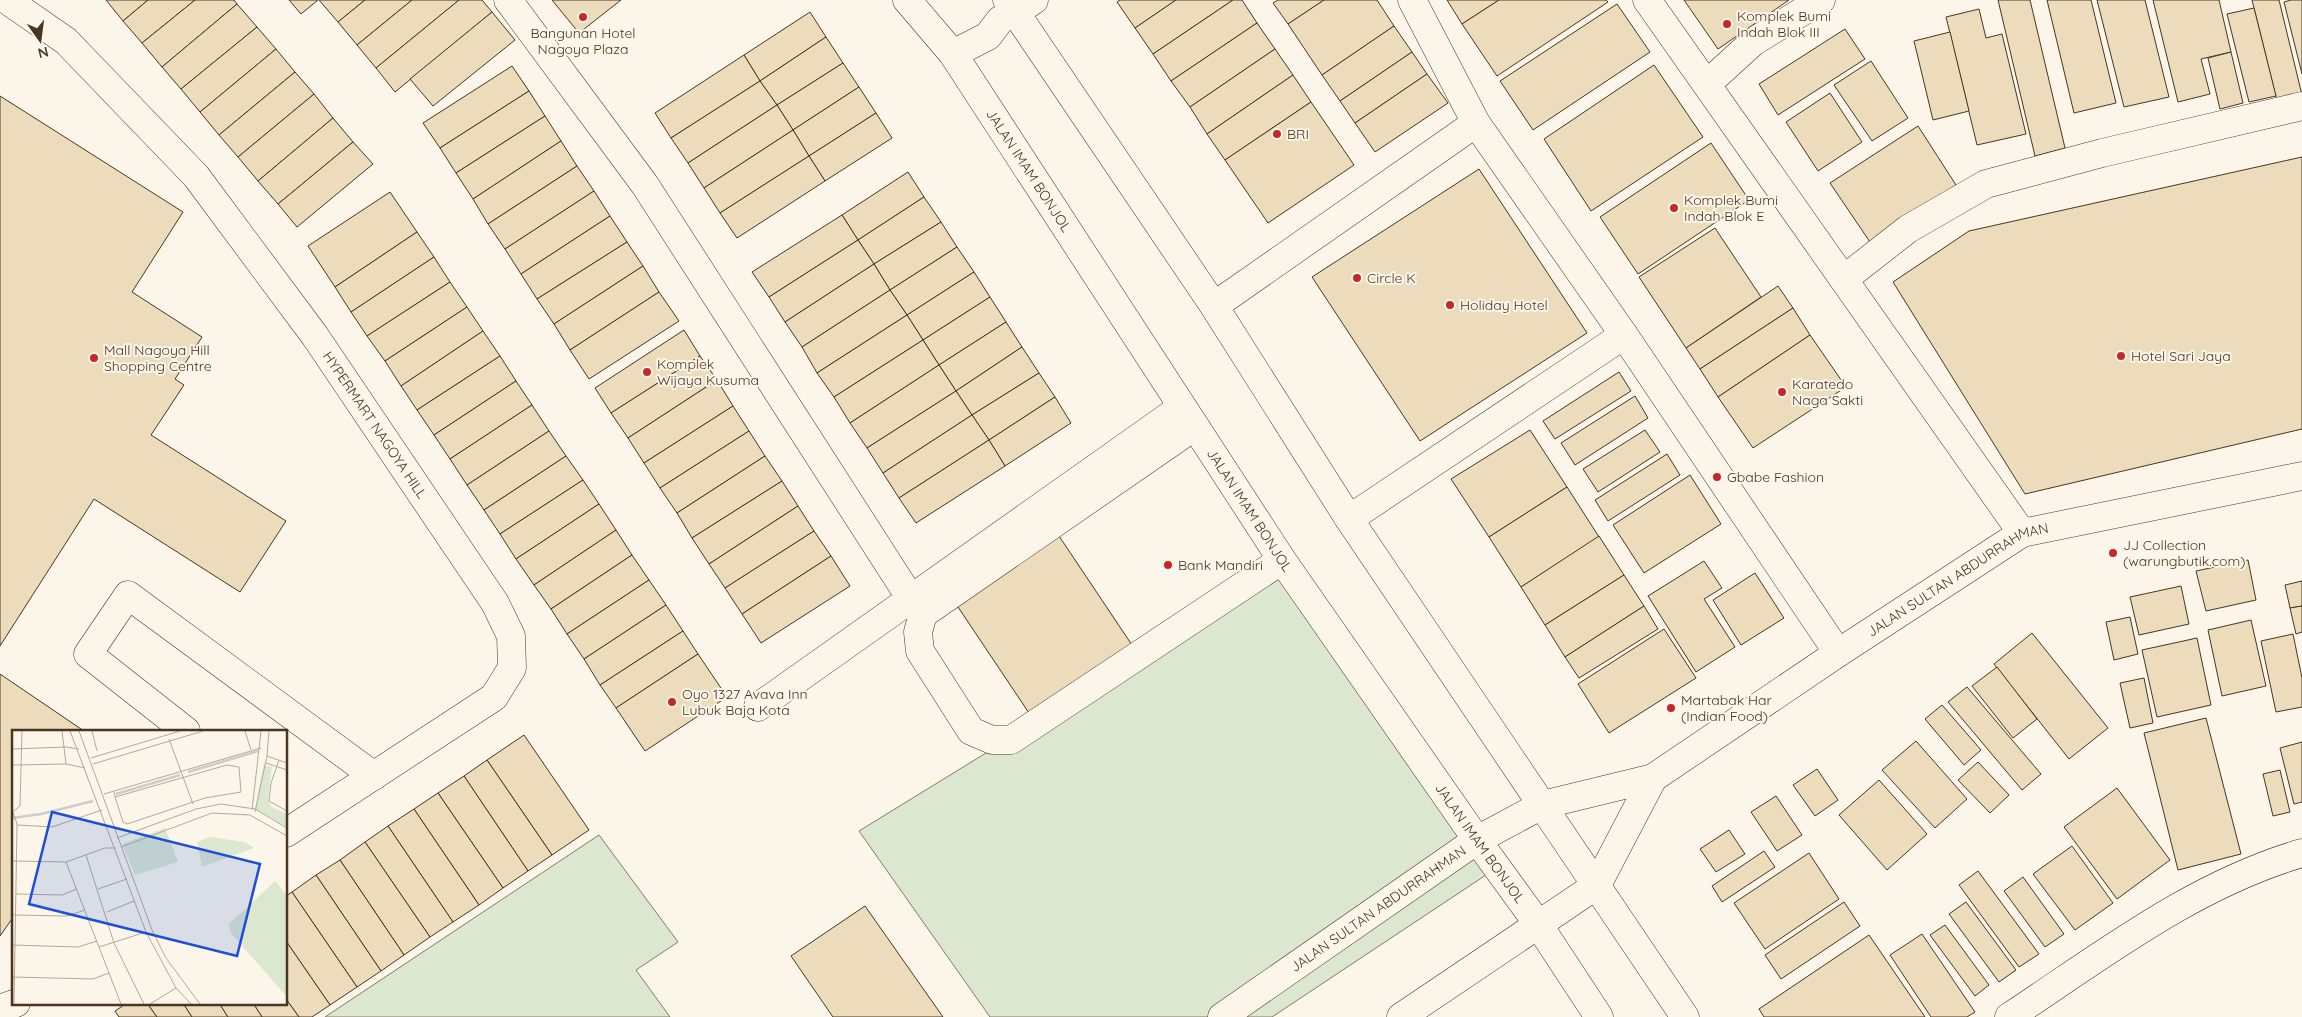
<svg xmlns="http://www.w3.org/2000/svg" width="2302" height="1017" viewBox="0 0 2302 1017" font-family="Quicksand,sans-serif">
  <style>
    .green { fill: #dce7d0; stroke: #887966 }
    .building { fill: #ecdcbc; stroke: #4a3520 }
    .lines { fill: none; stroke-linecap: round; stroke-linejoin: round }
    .minor-casing { stroke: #4a3520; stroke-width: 29 }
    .major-casing { stroke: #4a3520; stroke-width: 29 }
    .minor { stroke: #fbf6e9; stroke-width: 28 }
    .major { stroke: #fbf6e9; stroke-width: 28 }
    .poi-dot { fill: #c62828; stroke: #fbf6e9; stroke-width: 2 }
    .labels { text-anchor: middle; stroke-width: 4; stroke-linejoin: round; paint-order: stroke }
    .poi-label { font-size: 14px; fill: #4a3520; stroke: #fbf6e9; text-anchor: start }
    .street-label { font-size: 14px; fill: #4a3520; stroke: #fbf6e9 }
    .inset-river { fill: none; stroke: #c9cecd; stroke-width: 2.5 }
    .inset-road { fill: none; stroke: #b4a999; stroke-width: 1 }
    .view { fill: #1d4ed8; fill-opacity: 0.15; stroke: #1d4ed8; stroke-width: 2.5 }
    .inset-edge { fill: none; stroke: #4a3520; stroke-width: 2.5 }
  </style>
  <rect width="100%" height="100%" fill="#fbf6e9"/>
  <g class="green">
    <polygon points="1279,573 1495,869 1272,1017 990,1017 859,831"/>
    <polygon points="599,835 678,942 636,970 670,1017 325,1017"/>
  </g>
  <g class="building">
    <polygon points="106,0 148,0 123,21"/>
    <polygon points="148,0 195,0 142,43 123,21"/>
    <polygon points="195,0 234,0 237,4 162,67 142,43"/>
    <polygon points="289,0 318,0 301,14"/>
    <polygon points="319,0 365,0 338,22"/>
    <polygon points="365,0 412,0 357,45 338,22"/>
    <polygon points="412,0 459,0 376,68 357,45"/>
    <polygon points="459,0 482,0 492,12 395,92 376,68"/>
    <polygon points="552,0 621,0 579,33"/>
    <polygon points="1120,0 1176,0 1135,28 1117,2"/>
    <polygon points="1176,0 1233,0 1153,54 1135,28"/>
    <polygon points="1233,0 1242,0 1257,23 1171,81 1153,54"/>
    <polygon points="1278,0 1324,0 1288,24 1273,3"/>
    <polygon points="1324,0 1377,0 1394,26 1322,75 1288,24"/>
    <polygon points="1447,0 1499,0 1462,24"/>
    <polygon points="1499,0 1606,0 1608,2 1497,76 1462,24"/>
    <polygon points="1684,0 1789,0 1718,49"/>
    <polygon points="1998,0 2030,0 2065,148 2035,156"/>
    <polygon points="2047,0 2091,0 2116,103 2074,113"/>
    <polygon points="2097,0 2145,0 2169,97 2124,107"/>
    <polygon points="2153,0 2219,0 2231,52 2201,59 2210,94 2178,102"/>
    <polygon points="2252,0 2279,0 2302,95 2277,101"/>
    <polygon points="2291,0 2302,0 2302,74 2284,2"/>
    <polygon points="237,4 257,27 181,89 162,67"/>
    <polygon points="1617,4 1650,52 1533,130 1500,81"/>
    <polygon points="2254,8 2276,96 2249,102 2227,14"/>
    <polygon points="1979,9 1986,38 2002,34 2026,134 1977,145 1946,17"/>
    <polygon points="492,12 515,40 433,106 410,79"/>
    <polygon points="810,12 826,37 760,81 744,55"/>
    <polygon points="1257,23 1275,49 1190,107 1171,81"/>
    <polygon points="1394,26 1412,52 1340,101 1322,75"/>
    <polygon points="257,27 276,49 200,112 181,89"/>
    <polygon points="1845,29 1865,59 1778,115 1759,84"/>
    <polygon points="1950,32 1969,111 1933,120 1914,41"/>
    <polygon points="826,37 843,63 777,105 760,81"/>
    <polygon points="276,49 295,72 219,135 200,112"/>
    <polygon points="1275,49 1293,75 1207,134 1190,107"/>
    <polygon points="1412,52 1427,74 1355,123 1340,101"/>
    <polygon points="2231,52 2243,103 2220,109 2208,58"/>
    <polygon points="744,55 760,81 671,138 655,113"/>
    <polygon points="1871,61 1908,118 1872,141 1834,85"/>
    <polygon points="843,63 859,87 793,130 777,105"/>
    <polygon points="1654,65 1703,137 1591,211 1544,139"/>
    <polygon points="512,66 529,91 440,148 423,123"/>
    <polygon points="295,72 314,94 238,157 219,135"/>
    <polygon points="1427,74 1448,103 1375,152 1355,123"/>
    <polygon points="1293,75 1311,102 1225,160 1207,134"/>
    <polygon points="760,81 777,105 688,163 671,138"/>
    <polygon points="859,87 876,113 809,156 793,130"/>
    <polygon points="529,91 545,116 456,173 440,148"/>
    <polygon points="1830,93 1862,142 1818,171 1786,122"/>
    <polygon points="314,94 333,118 258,181 238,157"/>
    <polygon points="0,96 183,212 132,292 202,337 175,379 184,385 151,435 286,521 240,592 94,499 0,646"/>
    <polygon points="1311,102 1354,165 1268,223 1225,160"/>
    <polygon points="777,105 793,130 704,188 688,163"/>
    <polygon points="876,113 892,138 825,181 809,156"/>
    <polygon points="545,116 561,141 473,199 456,173"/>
    <polygon points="333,118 353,142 278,204 258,181"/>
    <polygon points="1918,126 1956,185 1870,242 1830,183"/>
    <polygon points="793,130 809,156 720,213 704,188"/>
    <polygon points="561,141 577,166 488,224 473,199"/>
    <polygon points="353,142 373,164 297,227 278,204"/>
    <polygon points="1711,143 1749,200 1638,274 1600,217"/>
    <polygon points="809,156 825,181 737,238 720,213"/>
    <polygon points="2302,157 2302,429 2025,494 1893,282 1969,231"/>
    <polygon points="577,166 594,191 505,249 488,224"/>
    <polygon points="1479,169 1587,333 1420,441 1312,277"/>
    <polygon points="908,172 924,197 858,240 842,215"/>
    <polygon points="594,191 610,216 521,274 505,249"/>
    <polygon points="390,192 417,232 335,287 308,246"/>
    <polygon points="924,197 941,222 874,264 858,240"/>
    <polygon points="842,215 858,240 769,297 752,272"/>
    <polygon points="610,216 627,242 537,299 521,274"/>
    <polygon points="941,222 957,247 890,290 874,264"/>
    <polygon points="1715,228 1761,297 1686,348 1639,277"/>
    <polygon points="417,232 434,257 351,312 335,287"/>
    <polygon points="858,240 874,264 785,322 769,297"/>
    <polygon points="627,242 643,266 554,324 537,299"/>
    <polygon points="957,247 974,272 907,315 890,290"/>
    <polygon points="434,257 450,282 367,336 351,312"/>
    <polygon points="874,264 890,290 802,347 785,322"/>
    <polygon points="643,266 659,292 570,350 554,324"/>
    <polygon points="974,272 990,297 923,340 907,315"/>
    <polygon points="450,282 467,307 385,361 367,336"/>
    <polygon points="1778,286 1793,308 1700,369 1686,348"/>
    <polygon points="890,290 907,315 817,373 802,347"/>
    <polygon points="659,292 679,321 589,379 570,350"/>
    <polygon points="990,297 1006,322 939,365 923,340"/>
    <polygon points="467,307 483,331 401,386 385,361"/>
    <polygon points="1793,308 1810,335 1718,397 1700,369"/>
    <polygon points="907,315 923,340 834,397 817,373"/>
    <polygon points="1006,322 1022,347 956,391 939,365"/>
    <polygon points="684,330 700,356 611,413 595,388"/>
    <polygon points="483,331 500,356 417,410 401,386"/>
    <polygon points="1810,335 1846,387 1753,448 1718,397"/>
    <polygon points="923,340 939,365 850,423 834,397"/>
    <polygon points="1022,347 1039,373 972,415 956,391"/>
    <polygon points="500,356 516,381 434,435 417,410"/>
    <polygon points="700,356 717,380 628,438 611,413"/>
    <polygon points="939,365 956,391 867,448 850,423"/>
    <polygon points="1619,372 1631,391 1555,439 1543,421"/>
    <polygon points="1039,373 1055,397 989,440 972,415"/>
    <polygon points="717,380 733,406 644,463 628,438"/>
    <polygon points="516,381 532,405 450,459 434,435"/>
    <polygon points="956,391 972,415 883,473 867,448"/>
    <polygon points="1635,396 1648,418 1575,465 1561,443"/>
    <polygon points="1055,397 1071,423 1005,466 989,440"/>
    <polygon points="532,405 549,431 467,485 450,459"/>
    <polygon points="733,406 749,431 660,488 644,463"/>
    <polygon points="972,415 989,440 899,498 883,473"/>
    <polygon points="1530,430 1567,487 1489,537 1451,479"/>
    <polygon points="1645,430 1660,452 1598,492 1583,469"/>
    <polygon points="549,431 566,456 484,510 467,485"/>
    <polygon points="749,431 765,456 677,513 660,488"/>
    <polygon points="989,440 1005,466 916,523 899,498"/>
    <polygon points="1667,454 1680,475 1608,521 1595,500"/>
    <polygon points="566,456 583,480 500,534 484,510"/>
    <polygon points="765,456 782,481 692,538 677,513"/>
    <polygon points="1690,475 1721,524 1644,573 1613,525"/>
    <polygon points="583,480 599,504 516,559 500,534"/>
    <polygon points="782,481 798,506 709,564 692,538"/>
    <polygon points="1567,487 1599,537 1521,587 1489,537"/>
    <polygon points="599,504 616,530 534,585 516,559"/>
    <polygon points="798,506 814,531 725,588 709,564"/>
    <polygon points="616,530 632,555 551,609 534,585"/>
    <polygon points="814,531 831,556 742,614 725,588"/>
    <polygon points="1057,533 1132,645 1029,713 954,601"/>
    <polygon points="1599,536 1624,575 1545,625 1521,587"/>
    <polygon points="632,555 649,580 567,634 551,609"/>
    <polygon points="831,556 850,586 761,643 742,614"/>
    <polygon points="2248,560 2256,600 2206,611 2196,571"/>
    <polygon points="1704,561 1722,588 1704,599 1735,647 1696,672 1648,596"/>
    <polygon points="1755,573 1784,618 1741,645 1713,600"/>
    <polygon points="1624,575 1644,606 1565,657 1545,625"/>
    <polygon points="649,580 666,605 584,659 567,634"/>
    <polygon points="2302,581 2302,606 2290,608 2285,585"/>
    <polygon points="2181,586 2189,624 2139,635 2130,597"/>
    <polygon points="666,605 683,631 600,685 584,659"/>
    <polygon points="1644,606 1658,629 1579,678 1565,657"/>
    <polygon points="2302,606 2302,632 2296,634 2290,608"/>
    <polygon points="2130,617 2138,654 2114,660 2106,622"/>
    <polygon points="2251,620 2266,686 2222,696 2208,630"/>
    <polygon points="1664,629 1696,678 1609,733 1578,684"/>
    <polygon points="683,631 698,654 616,708 600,685"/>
    <polygon points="2032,633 2108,728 2069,759 1994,664"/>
    <polygon points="2293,634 2302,678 2302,707 2276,712 2261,641"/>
    <polygon points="2197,638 2211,705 2157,717 2142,650"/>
    <polygon points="698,654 727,697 645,751 616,708"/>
    <polygon points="1997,667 2037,719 2013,738 1972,686"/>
    <polygon points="0,674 84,731 14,731 14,916 0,936"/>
    <polygon points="2144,678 2153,723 2130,728 2120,683"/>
    <polygon points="1967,687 2041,774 2022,790 1948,702"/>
    <polygon points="1942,705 1981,750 1964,765 1925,719"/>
    <polygon points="2206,718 2241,854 2178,870 2144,733"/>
    <polygon points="524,735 589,830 552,855 487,760"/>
    <polygon points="1916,741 1967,799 1935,828 1882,770"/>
    <polygon points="2302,742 2302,802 2294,804 2280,748"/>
    <polygon points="487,760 552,855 528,871 464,776"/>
    <polygon points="1978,762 2009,795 1990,813 1958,780"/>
    <polygon points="1817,769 1838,800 1815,816 1793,785"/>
    <polygon points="2280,770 2290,812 2273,816 2263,774"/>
    <polygon points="464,776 528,871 503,888 438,793"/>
    <polygon points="1879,780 1927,834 1887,870 1839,815"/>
    <polygon points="2117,788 2170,860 2117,899 2064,827"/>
    <polygon points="438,793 503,888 479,905 414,809"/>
    <polygon points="1776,796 1802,835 1777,851 1751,812"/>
    <polygon points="414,809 479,905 453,922 388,826"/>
    <polygon points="388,826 453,922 430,937 365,842"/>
    <polygon points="1729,830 1745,854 1716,872 1700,849"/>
    <polygon points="365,842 430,937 404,955 340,860"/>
    <polygon points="2072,846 2113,903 2075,930 2033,874"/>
    <polygon points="1764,851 1775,867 1722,902 1712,886"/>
    <polygon points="1809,853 1839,899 1765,949 1734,903"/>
    <polygon points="340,860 404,955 381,971 316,875"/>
    <polygon points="1978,871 2039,954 2019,967 1959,885"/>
    <polygon points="316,875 381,971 357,987 292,892"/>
    <polygon points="2023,877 2064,934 2045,947 2004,891"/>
    <polygon points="292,892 357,987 330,1005 286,941 286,896"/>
    <polygon points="1844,902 1860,926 1781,979 1765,955"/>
    <polygon points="1966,902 2016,970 1999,982 1949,914"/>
    <polygon points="865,906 943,1017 833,1017 791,956"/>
    <polygon points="1945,925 1989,985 1975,996 1930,935"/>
    <polygon points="1922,934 1975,1012 1967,1017 1931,1017 1890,955"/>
    <polygon points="1869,935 1925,1017 1764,1017 1759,1009"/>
    <polygon points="286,941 330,1005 312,1017 299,1017 286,999"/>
    <polygon points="286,999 299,1017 262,1017 253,1003 286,1003"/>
    <polygon points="127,1003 147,1003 157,1017 119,1017 115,1011"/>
    <polygon points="147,1003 183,1003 192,1017 157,1017"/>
    <polygon points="183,1003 219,1003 228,1017 192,1017"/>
    <polygon points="219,1003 253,1003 262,1017 228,1017"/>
  </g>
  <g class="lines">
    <defs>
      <g id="minor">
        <path id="s1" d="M7,0L66,41L196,176L315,336L495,603L511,636L512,668L494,697L286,833"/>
        <polyline points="508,0 645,185 911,599"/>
        <polyline points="1412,0 1476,123 1624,335 1838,653"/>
        <polyline points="1647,0 2022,533"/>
        <polyline points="1017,11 1034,0"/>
        <polyline points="1707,84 1753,42 1821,0"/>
        <polyline points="1844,279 1908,229 1986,184 2102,153 2302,106"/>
        <polyline points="1214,306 1476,123"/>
        <polyline points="1195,426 923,614 918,632 920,651 971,731 992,740 1011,740 1282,560"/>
        <polyline points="1349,519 1624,335"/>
        <polyline points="758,707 1182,407"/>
        <polyline points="186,731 88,654 128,595 374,776"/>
        <path id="s2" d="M1542,805L1653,778L1838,653L2022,533L2302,476"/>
        <polyline points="1597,885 1653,778"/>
        <polyline points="0,1009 16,1003"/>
        <path d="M2009,1017C2103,955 2193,885 2302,853"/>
      </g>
      <g id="major">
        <path id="s3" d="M907,0L953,54L1282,560L1477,840L1538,924L1599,1017"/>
        <polyline points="1007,0 1214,306 1349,519 1685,1017"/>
        <polyline points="953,54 988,36 1000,20 1017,11"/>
        <path id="s4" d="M1222,1017L1477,840L1542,805"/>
        <polyline points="1401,1017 1597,885"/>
      </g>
    </defs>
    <use href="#minor" class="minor-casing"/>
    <use href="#major" class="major-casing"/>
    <use href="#minor" class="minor"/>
    <use href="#major" class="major"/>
  </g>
  <g class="poi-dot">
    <circle cx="583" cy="17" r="5"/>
    <circle cx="1727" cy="24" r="5"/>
    <circle cx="1277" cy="134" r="5"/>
    <circle cx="1674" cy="208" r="5"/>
    <circle cx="1357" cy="278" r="5"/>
    <circle cx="1450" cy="305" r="5"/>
    <circle cx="2121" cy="356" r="5"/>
    <circle cx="94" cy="358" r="5"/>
    <circle cx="647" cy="372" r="5"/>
    <circle cx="1782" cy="392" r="5"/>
    <circle cx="1717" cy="477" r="5"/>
    <circle cx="2113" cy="553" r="5"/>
    <circle cx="1168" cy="565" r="5"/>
    <circle cx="672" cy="702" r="5"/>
    <circle cx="1671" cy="708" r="5"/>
  </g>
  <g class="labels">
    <g class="poi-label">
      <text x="1737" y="21">Komplek Bumi<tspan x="1737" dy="16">Indah Blok III</tspan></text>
      <text x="583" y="38" text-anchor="middle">Bangunan Hotel<tspan x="583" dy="16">Nagoya Plaza</tspan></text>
      <text x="1287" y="139">BRI</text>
      <text x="1684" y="205">Komplek Bumi<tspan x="1684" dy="16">Indah Blok E</tspan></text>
      <text x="1367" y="283">Circle K</text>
      <text x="1460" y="310">Holiday Hotel</text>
      <text x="104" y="355">Mall Nagoya Hill<tspan x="104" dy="16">Shopping Centre</tspan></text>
      <text x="2131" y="361">Hotel Sari Jaya</text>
      <text x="657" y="369">Komplek<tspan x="657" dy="16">Wijaya Kusuma</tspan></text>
      <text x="1792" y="389">Karatedo<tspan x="1792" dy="16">Naga Sakti</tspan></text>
      <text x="1727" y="482">Gbabe Fashion</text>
      <text x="2123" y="550">JJ Collection<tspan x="2123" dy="16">(warungbutik.com)</tspan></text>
      <text x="1178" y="570">Bank Mandiri</text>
      <text x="682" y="699">Oyo 1327 Avava Inn<tspan x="682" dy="16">Lubuk Baja Kota</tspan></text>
      <text x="1681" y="705">Martabak Har<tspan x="1681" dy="16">(Indian Food)</tspan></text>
    </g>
    <g class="street-label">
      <text dy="5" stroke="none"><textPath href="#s3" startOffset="210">JALAN IMAM BONJOL</textPath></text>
      <text dy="5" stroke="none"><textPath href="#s1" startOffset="566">HYPERMART NAGOYA HILL</textPath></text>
      <text dy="5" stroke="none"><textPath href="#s3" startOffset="615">JALAN IMAM BONJOL</textPath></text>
      <text dy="5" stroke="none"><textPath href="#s2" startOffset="479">JALAN SULTAN ABDURRAHMAN</textPath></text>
      <text dy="5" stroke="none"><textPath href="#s3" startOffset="1020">JALAN IMAM BONJOL</textPath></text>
      <text dy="5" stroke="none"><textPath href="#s4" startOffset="190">JALAN SULTAN ABDURRAHMAN</textPath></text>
    </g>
  </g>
  <g transform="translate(12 730)">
    <rect width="275" height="275" fill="#fbf6e9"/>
    <path d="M252,33L256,37L260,35L256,69L258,76L275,84V97L243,79ZM153,98L166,132L123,145L110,114ZM198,107L233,112L242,118L190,137L185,112ZM263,151L275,165V267L218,202L217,194Z" fill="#dce7d0"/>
    <path class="inset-river" d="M176,42L246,21M104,64L168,45M0,88L29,84L81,71"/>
    <path class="inset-road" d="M50,1L54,34M58,1L134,202L164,258L179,274M67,1L140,200L154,228L188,274M80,1L85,21M233,1L239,20M157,9L181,74M0,19L54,17L67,19M255,26L275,33M79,28L168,1M267,30L259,53L257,71L275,81M254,33L275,40M81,34L191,1M0,35L54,34L73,38M101,61L102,62L103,67L111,92L115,94L193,68L229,62L227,37L215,35L103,67M92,64L249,18M0,79L5,94L2,274M240,80L249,1M2,81L8,76L10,1M243,82L255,26L257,1M5,95L40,97L90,80M105,108L184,79L209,74L243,79L275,98M109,117L200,83L238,85L275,106M74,125L102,213L132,274M0,131L54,132L93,118H104M54,132L109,274M86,159L115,149M4,164L50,165L65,159M95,182L122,171M0,185L55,186L73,180M0,215L66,217L85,211M87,217L134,202M0,247L81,249L97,243M138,274L164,258"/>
    <path class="view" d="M40,82L248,134L225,226L17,174Z"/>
    <rect width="275" height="275" class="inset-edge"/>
  </g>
  <g transform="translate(40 40) rotate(166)" stroke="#fbf6e9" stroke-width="4" paint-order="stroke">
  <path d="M0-4L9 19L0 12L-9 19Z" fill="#4a3520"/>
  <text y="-8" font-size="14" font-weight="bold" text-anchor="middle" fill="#4a3520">N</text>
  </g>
</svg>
